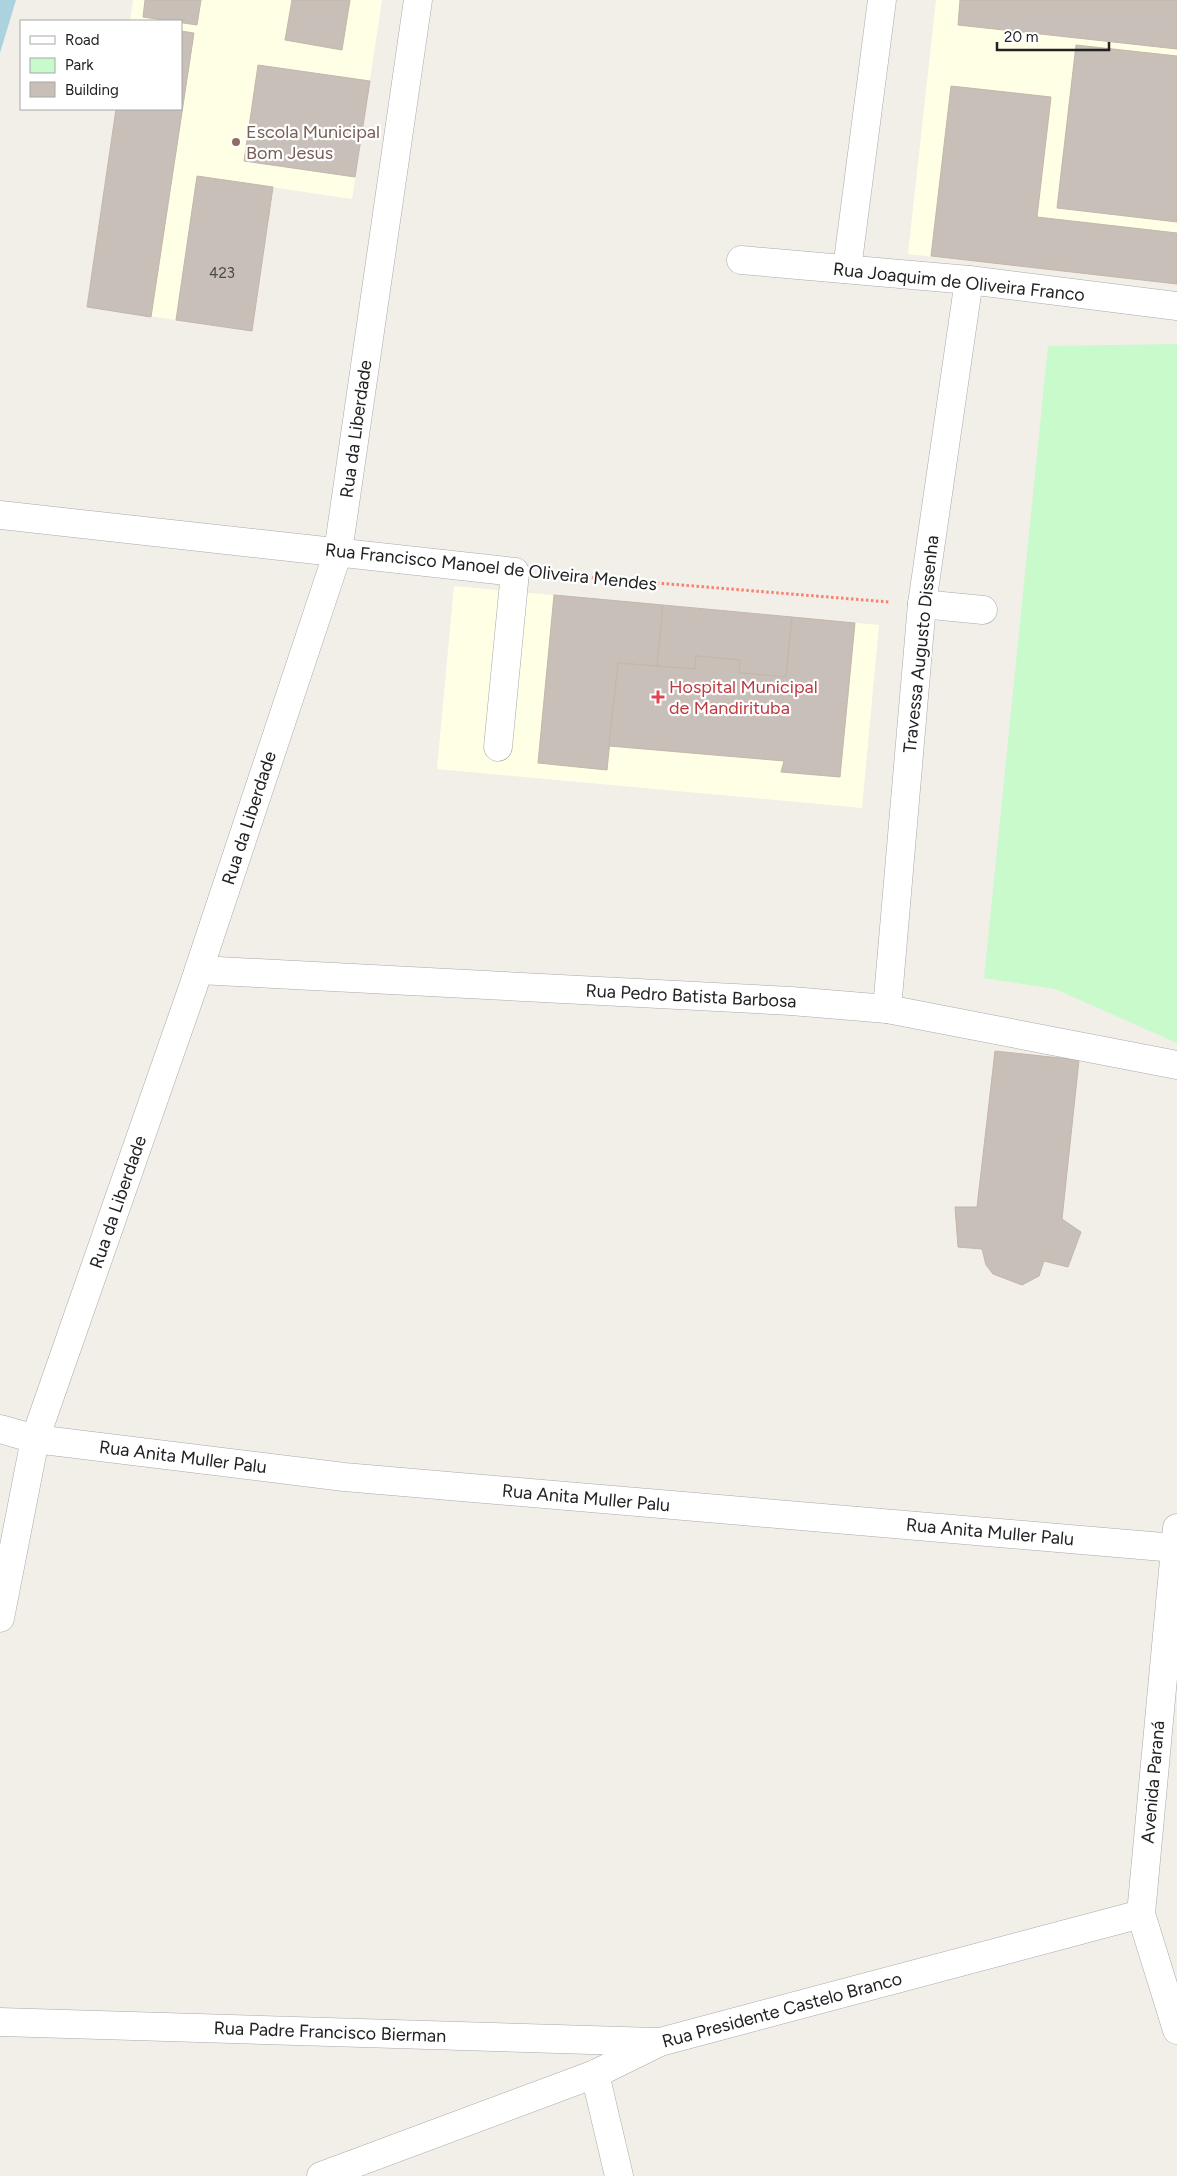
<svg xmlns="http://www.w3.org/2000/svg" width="1177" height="2176" viewBox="0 0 1177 2176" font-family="Figtree,sans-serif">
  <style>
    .education { fill: #ffffe5 }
    .park { fill: #c8facc }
    .water { fill: #aad3df }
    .building { fill: #c7bfb8; stroke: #c4b6ab }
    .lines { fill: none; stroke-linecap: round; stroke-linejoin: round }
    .minor-casing { stroke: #a9a9a9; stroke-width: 29 }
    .path { stroke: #fa8072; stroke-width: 3; stroke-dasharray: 2.5 2.5; stroke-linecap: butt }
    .minor { stroke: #fff; stroke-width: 28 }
    .education-dot { fill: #8d6e63; stroke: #fff; stroke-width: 2 }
    .health-dot { fill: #e0444e; stroke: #fff; stroke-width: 2 }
    .labels { text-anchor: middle; stroke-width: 4.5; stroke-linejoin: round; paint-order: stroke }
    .number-label { font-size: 15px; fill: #4b4948 }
    .education-label { font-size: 18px; fill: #785e54; stroke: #fff; text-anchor: start }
    .street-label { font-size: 18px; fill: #222; stroke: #fff }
    .health-label { font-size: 18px; fill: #be3a42; stroke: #fff; text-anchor: start }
  </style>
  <rect width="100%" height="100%" fill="#f2efe9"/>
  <g class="education">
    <polygon points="133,0 382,0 352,199 197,176 176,320 87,307 116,109 181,109 181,21 130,21"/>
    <polygon points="936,0 1177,0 1177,284 908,254"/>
    <polygon points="454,586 879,625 862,808 437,769"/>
  </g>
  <polygon class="park" points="1177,344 1177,1043 1055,989 984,978 1048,346"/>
  <polygon class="water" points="0,0 16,0 0,53"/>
  <g class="building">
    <polygon points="145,0 201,0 197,25 143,17"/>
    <polygon points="292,0 350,0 342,50 285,40"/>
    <polygon points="960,0 1177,0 1177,49 958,25"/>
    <polygon points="181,31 194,33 151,317 87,307 116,109 181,109"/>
    <polygon points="1076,45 1177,56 1177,222 1057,208"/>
    <polygon points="258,65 370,81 355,177 244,161"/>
    <polygon points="951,86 1051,97 1037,217 1177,233 1177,284 931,256"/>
    <polygon points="197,176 273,187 252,331 176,320"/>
    <polygon points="554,595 663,605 657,666 618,663 607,770 538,763"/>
    <polygon points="663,605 792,617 786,677 739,673 740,660 696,656 695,669 657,666"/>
    <polygon points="792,617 855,623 840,777 781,772 784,761 609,746 618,663 695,669 696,656 740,660 739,673 786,677"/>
    <polygon points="995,1051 1079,1060 1062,1219 1081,1232 1068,1267 1044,1261 1039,1276 1022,1285 993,1274 986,1265 982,1249 958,1247 955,1207 977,1207"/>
  </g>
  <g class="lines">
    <defs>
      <g id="minor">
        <polyline points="741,260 969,280 1177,306"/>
        <polyline points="847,269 882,0"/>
        <polyline points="0,515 515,572 498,747"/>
        <polyline points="922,604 983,610"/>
        <polyline points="199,970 791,1001 887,1009 1177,1065"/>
        <polyline points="887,1009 922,604 969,280"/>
        <polyline points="0,1429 35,1439 344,1477 1175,1548"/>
        <polyline points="1177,1528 1141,1914 1177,2030"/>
        <polyline points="0,1618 35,1439 192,990 338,552 418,0"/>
        <polyline points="0,2022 656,2042"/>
        <polyline points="595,2074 619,2176"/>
        <polyline points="321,2176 595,2074 660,2042 1141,1914"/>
      </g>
    </defs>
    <use href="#minor" class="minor-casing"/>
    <polyline class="path" points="547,574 889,602"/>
    <use href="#minor" class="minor"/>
  </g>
  <circle class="education-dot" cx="236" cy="142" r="5"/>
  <path class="health-dot" d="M655.5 689.5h5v5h5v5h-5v5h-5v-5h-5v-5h5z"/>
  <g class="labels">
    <g class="number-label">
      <text x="222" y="278">423</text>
    </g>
    <g class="education-label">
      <text x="246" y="138">Escola Municipal<tspan x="246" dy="21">Bom Jesus</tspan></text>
    </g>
    <g class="street-label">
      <text transform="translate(959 282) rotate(6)" y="6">Rua Joaquim de Oliveira Franco</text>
      <text transform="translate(356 429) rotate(-82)" y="6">Rua da Liberdade</text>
      <text transform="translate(491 567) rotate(6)" y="6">Rua Francisco Manoel de Oliveira Mendes</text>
      <text transform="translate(921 644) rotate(-84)" y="6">Travessa Augusto Dissenha</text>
      <text transform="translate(249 818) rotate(-72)" y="6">Rua da Liberdade</text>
      <text transform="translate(691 996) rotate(3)" y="6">Rua Pedro Batista Barbosa</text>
      <text transform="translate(118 1202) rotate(-71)" y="6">Rua da Liberdade</text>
      <text transform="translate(183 1457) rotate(7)" y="6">Rua Anita Muller Palu</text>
      <text transform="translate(586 1498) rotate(5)" y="6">Rua Anita Muller Palu</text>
      <text transform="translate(990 1532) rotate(5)" y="6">Rua Anita Muller Palu</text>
      <text transform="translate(1153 1782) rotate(-85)" y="6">Avenida Paraná</text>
      <text transform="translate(782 2010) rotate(-15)" y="6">Rua Presidente Castelo Branco</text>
      <text transform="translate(330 2032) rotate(2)" y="6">Rua Padre Francisco Bierman</text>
    </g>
    <g class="health-label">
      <text x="669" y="693">Hospital Municipal<tspan x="669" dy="21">de Mandirituba</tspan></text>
    </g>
  </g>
  <rect x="20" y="20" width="162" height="90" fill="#ffffff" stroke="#a7a7a7"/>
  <rect x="30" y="36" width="25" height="8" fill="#ffffff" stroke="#a7a7a7"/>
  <text x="65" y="45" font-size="15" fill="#222222">Road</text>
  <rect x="30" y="58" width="25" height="15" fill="#c8facc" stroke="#a7a7a7"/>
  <text x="65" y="70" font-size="15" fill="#222222">Park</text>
  <rect x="30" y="82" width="25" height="15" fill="#c7bfb8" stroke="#a7a7a7"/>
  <text x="65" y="95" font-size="15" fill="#222222">Building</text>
  <path d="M997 42v8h112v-8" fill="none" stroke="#222222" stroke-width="2.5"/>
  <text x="1004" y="42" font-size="15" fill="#222222" stroke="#ffffff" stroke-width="4" paint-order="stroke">20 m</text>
</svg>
